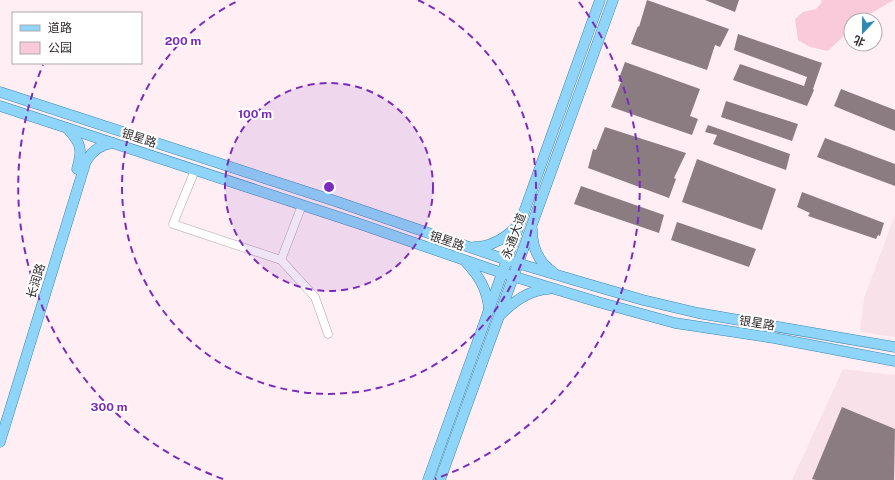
<svg xmlns="http://www.w3.org/2000/svg" width="895" height="480" viewBox="0 0 895 480" font-family="'Public Sans','Noto Sans SC',sans-serif">
  <style>
    .built { fill: #f9e1e9 }
    .green { fill: #f9cbda }
    .building { fill: #8a7c81 }
    .lines { fill: none; stroke-linecap: round; stroke-linejoin: round }
    .minor-casing { stroke: #b1a3a8; stroke-width: 9 }
    .major-casing { stroke: #3c87af; stroke-width: 11 }
    .minor { stroke: #fff; stroke-width: 8 }
    .major { stroke: #8ed5f9; stroke-width: 10 }
    .ring { fill: none; stroke: #7b2cbf; stroke-width: 2; stroke-dasharray: 7 5 }
    .labels { text-anchor: middle; stroke-width: 4; stroke-linejoin: round; paint-order: stroke }
    .street-label { font-size: 12px; fill: #312b2d; stroke: #fff }
    .centre { fill: #7b2cbf; stroke: #fff; stroke-width: 2 }
    .ring-label { font-size: 12px; text-anchor: middle; font-weight: bold; fill: #7b2cbf; stroke: #fff; stroke-width: 4; stroke-linejoin: round; paint-order: stroke }
  </style>
  <rect width="100%" height="100%" fill="#ffeff4"/>
  <g class="built">
    <polygon points="895,215 895,337 860,332 864,298"/>
    <polygon points="843,369 895,375 895,480 792,480"/>
  </g>
  <path class="green" d="M821,0H894C882,6 864,20 851,20C851,32 836,43 828,51L810,47L798,40L795,19L803,12L816,9L822,2Z"/>
  <g class="building">
    <polygon points="647,0 729,29 720,47 715,45 707,70 631,44 638,26 639,27"/>
    <polygon points="705,0 739,0 735,12"/>
    <polygon points="738,34 822,63 813,89 814,90 807,106 733,80 740,64 804,86 807,77 734,50"/>
    <polygon points="625,62 700,89 690,116 698,119 692,135 611,107 621,82 618,81"/>
    <polygon points="841,89 895,110 895,131 834,106"/>
    <polygon points="726,101 798,124 792,141 721,117"/>
    <polygon points="708,125 790,154 786,170 713,144 717,135 705,132"/>
    <polygon points="605,127 686,153 674,178 676,179 669,198 588,168 593,149 596,150"/>
    <polygon points="825,138 895,164 895,186 817,157"/>
    <polygon points="697,159 776,189 762,230 682,202"/>
    <polygon points="581,186 664,215 659,233 574,204"/>
    <polygon points="802,192 884,223 880,236 878,235 876,239 808,216 810,213 797,207"/>
    <polygon points="677,222 756,249 749,267 671,240"/>
    <polygon points="842,407 895,429 894,480 816,480 812,479"/>
  </g>
  <g class="lines">
    <defs>
      <g id="minor">
        <polyline points="195,170 173,224 281,260 315,297 328,334"/>
        <polyline points="281,260 302,205"/>
      </g>
      <g id="major">
        <polyline points="0,92 338,202 507,260 574,280 643,300 698,313 895,347"/>
        <polyline points="0,106 360,224 502,273 598,302 675,323 774,338 895,361"/>
        <path d="M67,128C81,143 83,149 77,169"/>
        <path d="M532,229C532,246 538,262 553,272"/>
        <path d="M474,247C491,247 507,237 519,224"/>
        <path d="M466,262C479,276 487,289 489,309"/>
        <path d="M500,315C514,301 529,290 548,289"/>
        <path d="M0,442L86,161C93,150 101,144 113,143"/>
        <polyline points="428,480 600,0"/>
        <polyline points="440,480 613,0"/>
      </g>
    </defs>
    <use href="#minor" class="minor-casing"/>
    <use href="#major" class="major-casing"/>
    <use href="#minor" class="minor"/>
    <use href="#major" class="major"/>
  </g>
  <circle cx="329" cy="187" r="104" fill="#7b2cbf" fill-opacity=".12"/>
  <g class="ring">
    <circle cx="329" cy="187" r="104"/>
    <path d="M418 0A207 207 0 1 1 240 0"/>
    <path d="M223 479A311 311 0 0 1 43 65M579 2A311 311 0 0 1 435 479"/>
  </g>
  <g class="labels">
    <g class="street-label">
      <text transform="translate(139 138) rotate(18)" y="4">银星路</text>
      <text transform="translate(514 236) rotate(-70)" y="4">永通大道</text>
      <text transform="translate(447 241) rotate(19)" y="4">银星路</text>
      <text transform="translate(36 281) rotate(-73)" y="4">长润路</text>
      <text transform="translate(757 323) rotate(9)" y="4">银星路</text>
    </g>
  </g>
  <circle cx="329" cy="187" r="6" class="centre"/>
  <g class="ring-label">
    <text x="183" y="45">200 m</text>
    <text x="255" y="118">100 m</text>
    <text x="109" y="411">300 m</text>
  </g>
  <rect x="12" y="12" width="130" height="52" fill="#ffffff" stroke="#adaaab"/>
  <rect x="20" y="25" width="20" height="6" fill="#8ed5f9" stroke="#adaaab"/>
  <text x="48" y="32" font-size="12" fill="#312b2d">道路</text>
  <rect x="20" y="42" width="20" height="12" fill="#f9cbda" stroke="#adaaab"/>
  <text x="48" y="52" font-size="12" fill="#312b2d">公园</text>
  <g transform="translate(863 32) rotate(202)"><circle r="19" fill="#ffffff" stroke="#adaaab"/>
  <path d="M0-3L7 15L0 10L-7 15Z" fill="#2f89b6"/>
  <text y="-6" font-size="11" font-weight="bold" text-anchor="middle" fill="#312b2d">北</text>
  </g>
</svg>
